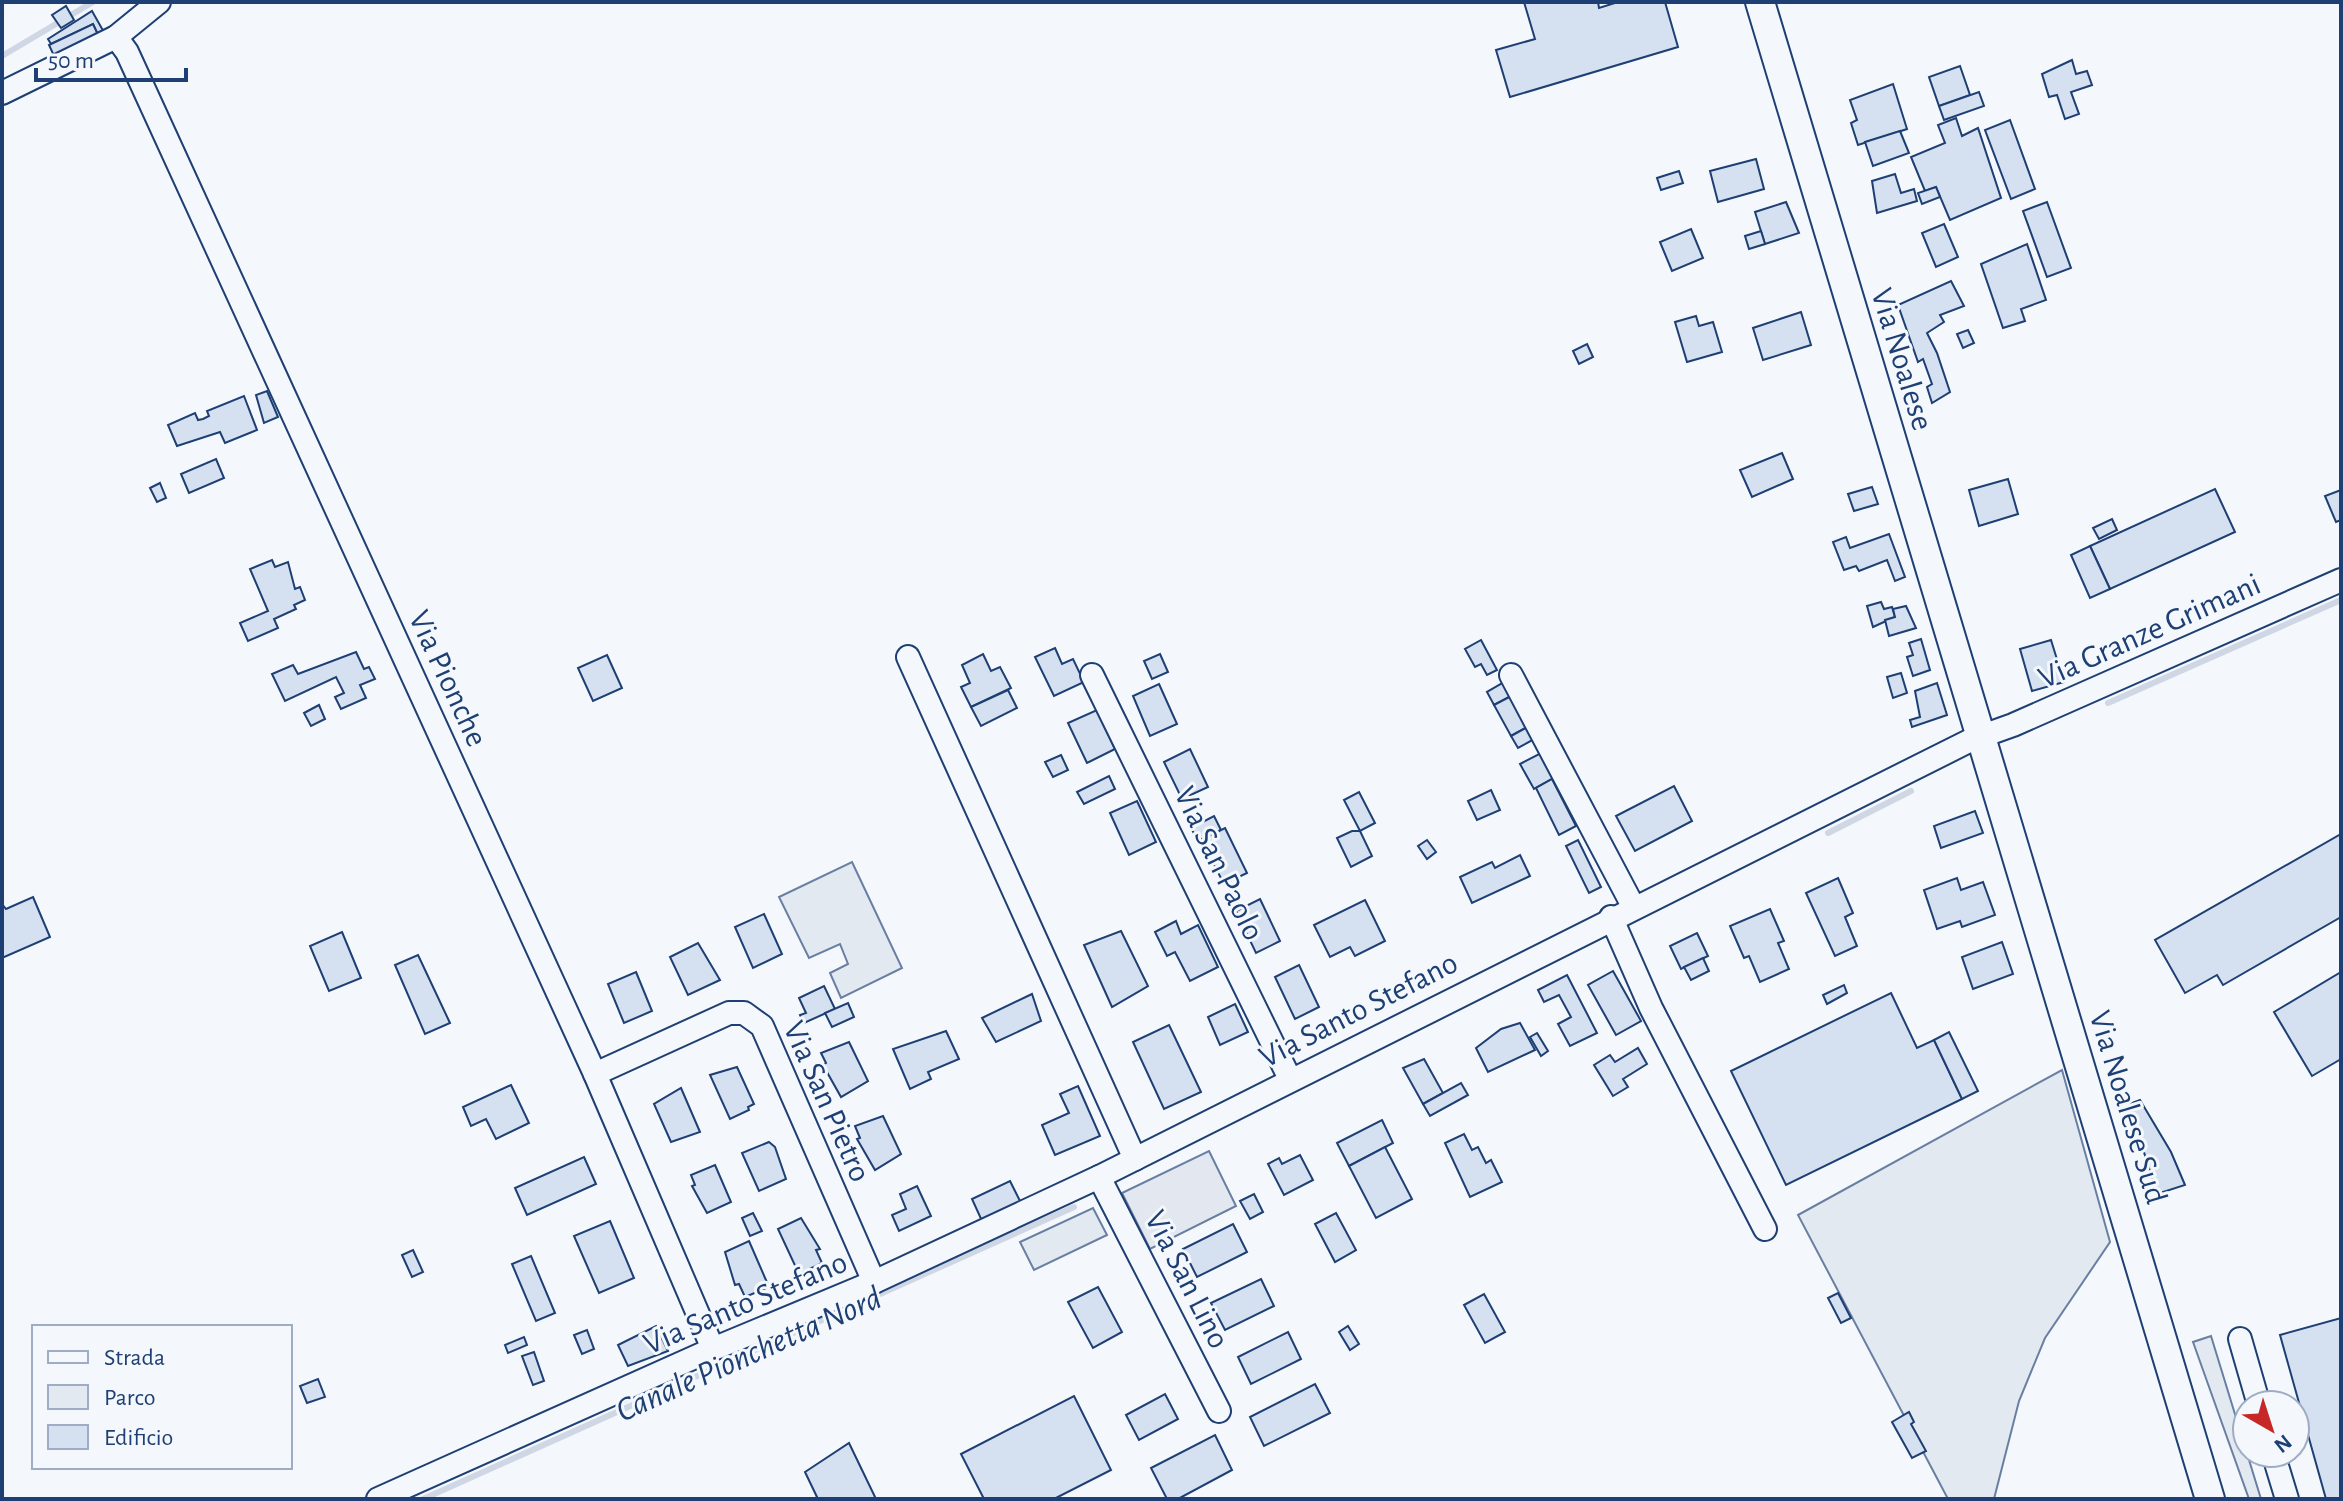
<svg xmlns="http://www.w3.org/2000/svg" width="2343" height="1501" viewBox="0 0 2343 1501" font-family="'Alegreya Sans',sans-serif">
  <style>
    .green { fill: #e3e9f0; stroke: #687fa3; stroke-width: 2 }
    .parking { fill: #e3e8f0; stroke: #687fa3; stroke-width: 2 }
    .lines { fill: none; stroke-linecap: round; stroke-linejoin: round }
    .stream { stroke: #cfd7e4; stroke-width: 6 }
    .building { fill: #d5e0f0; stroke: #1d3f73; stroke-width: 2 }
    .minor-casing { stroke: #1d3f73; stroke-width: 26 }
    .major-casing { stroke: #1d3f73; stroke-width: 32 }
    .minor { stroke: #f4f7fb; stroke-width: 22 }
    .major { stroke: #f4f7fb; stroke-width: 28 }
    .labels { text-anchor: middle; stroke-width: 6; stroke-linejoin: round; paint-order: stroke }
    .street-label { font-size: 32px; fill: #1d3f73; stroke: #f4f7fb }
    .water-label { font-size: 34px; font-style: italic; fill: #1d3f73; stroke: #f4f7fb }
  </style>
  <rect width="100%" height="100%" fill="#f4f7fb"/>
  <g class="green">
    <polygon points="852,862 902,968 841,998 830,973 848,964 840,944 809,958 779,897"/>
    <polygon points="2062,1070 2110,1242 2045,1338 2019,1401 1994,1499 1948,1499 1798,1215"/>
    <polygon points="1093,1208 1107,1235 1034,1270 1020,1242"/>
    <polygon points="2211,1336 2261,1499 2249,1499 2193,1342"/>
  </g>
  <polygon class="parking" points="1209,1151 1236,1206 1150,1249 1122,1193"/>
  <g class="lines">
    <g class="stream">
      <polyline points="2,56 93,2"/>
      <polyline points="2108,703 2341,600"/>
      <polyline points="1828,833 1911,791"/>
      <polyline points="423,1499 1074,1207"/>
    </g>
  </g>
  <g class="building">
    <polygon points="1524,2 1598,2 1599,8 1618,2 1665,2 1678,47 1510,97 1496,50 1535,39"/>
    <polygon points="66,6 74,20 61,28 52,15"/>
    <polygon points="92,11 105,34 99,37 93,24 51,44 48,39"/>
    <polygon points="93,24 99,37 55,58 49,45"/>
    <polygon points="2072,60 2076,74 2087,71 2092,85 2071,92 2079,114 2065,119 2057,95 2049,97 2042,74"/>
    <polygon points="1960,66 1970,95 1939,106 1929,77"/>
    <polygon points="1893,84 1907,129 1858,145 1851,123 1857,120 1850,100"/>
    <polygon points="1979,92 1984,106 1944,120 1939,106"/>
    <polygon points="1956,118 1962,136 1978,128 2001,198 1950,220 1936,187 1925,191 1911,157 1945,143 1938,125"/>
    <polygon points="2010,120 2035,189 2011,199 1985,130"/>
    <polygon points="1900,131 1909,153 1873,166 1865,142"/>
    <polygon points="1756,159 1764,189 1718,202 1710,171"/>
    <polygon points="1679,171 1683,183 1661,190 1657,178"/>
    <polygon points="1895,174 1901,193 1914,189 1917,201 1877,213 1872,181"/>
    <polygon points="1936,187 1940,197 1922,204 1918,193"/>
    <polygon points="1786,202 1799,233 1765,244 1755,212"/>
    <polygon points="2047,202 2071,268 2047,277 2023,211"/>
    <polygon points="1944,224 1958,257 1936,267 1922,233"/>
    <polygon points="1691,229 1703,258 1672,271 1660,242"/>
    <polygon points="1761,231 1765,244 1749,249 1745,236"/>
    <polygon points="2027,244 2046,300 2021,309 2025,321 2003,328 1981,264"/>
    <polygon points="1951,281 1964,306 1940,315 1944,322 1927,333 1937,353 1950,392 1932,403 1927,387 1932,384 1923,359 1918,362 1898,305"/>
    <polygon points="1801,312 1811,345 1763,360 1753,328"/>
    <polygon points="1696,316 1699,326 1713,322 1722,352 1687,362 1675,322"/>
    <polygon points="1968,330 1974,343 1963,348 1957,334"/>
    <polygon points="1587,344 1593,357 1579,364 1573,351"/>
    <polygon points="267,391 278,417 264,423 256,395"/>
    <polygon points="244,396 257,430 225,443 220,432 177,446 168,425 195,413 198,420 203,419 209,416 207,411"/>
    <polygon points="1782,453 1793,479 1752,497 1740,470"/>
    <polygon points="216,459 224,478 189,493 181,474"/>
    <polygon points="2008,479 2018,514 1979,526 1969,490"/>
    <polygon points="160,483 166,498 157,502 150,488"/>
    <polygon points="1872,487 1878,504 1854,511 1848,494"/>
    <polygon points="2215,489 2235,532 2110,589 2090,546"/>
    <polygon points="2341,490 2341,520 2336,522 2325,496"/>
    <polygon points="2112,519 2117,530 2099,539 2093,528"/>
    <polygon points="1889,534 1905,577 1895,581 1887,560 1859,571 1856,566 1844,570 1833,542 1846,537 1850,548"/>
    <polygon points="2090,546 2110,589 2090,598 2071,555"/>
    <polygon points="272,560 275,567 288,562 295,589 300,587 305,600 294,605 296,609 274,619 278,628 248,641 240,623 268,611 250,569"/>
    <polygon points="1881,602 1884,609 1892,607 1895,617 1873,627 1867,606"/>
    <polygon points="1906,606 1916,628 1889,636 1885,620 1895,617 1893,609"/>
    <polygon points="1921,639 1930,670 1913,676 1907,657 1913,655 1909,643"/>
    <polygon points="1481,640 1497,670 1487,675 1481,664 1475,667 1465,649"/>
    <polygon points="2051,640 2064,682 2032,691 2020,649"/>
    <polygon points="1055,648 1062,664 1073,659 1084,682 1054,696 1035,657"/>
    <polygon points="356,652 364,669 369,667 375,679 360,685 366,698 341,709 335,697 344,693 336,677 285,701 272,674 293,665 298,674"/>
    <polygon points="983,654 991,671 1000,667 1011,688 971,707 961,687 970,683 962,665"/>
    <polygon points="1160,654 1168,672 1152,679 1144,661"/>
    <polygon points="607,655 622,688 593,701 578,668"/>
    <polygon points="1901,673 1907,693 1893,698 1887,677"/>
    <polygon points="1506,681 1513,695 1494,705 1487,692"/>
    <polygon points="1937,683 1947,715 1912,727 1910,720 1920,717 1915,691"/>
    <polygon points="1159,684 1177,724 1150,736 1133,696"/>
    <polygon points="1008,690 1017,708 981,726 971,707"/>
    <polygon points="1513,695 1531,725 1511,736 1494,705"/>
    <polygon points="319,705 325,719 311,726 304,713"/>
    <polygon points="1097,710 1115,749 1087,763 1068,723"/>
    <polygon points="1531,725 1538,737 1518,748 1511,736"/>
    <polygon points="1190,749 1208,787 1182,799 1164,762"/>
    <polygon points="1543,752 1556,777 1534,789 1520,764"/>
    <polygon points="1061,755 1068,770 1053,777 1045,762"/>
    <polygon points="1109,776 1115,789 1084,804 1077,792"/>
    <polygon points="1552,779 1576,826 1559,835 1536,788"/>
    <polygon points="1674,786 1692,821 1635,851 1616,816"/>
    <polygon points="1491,790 1500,810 1477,820 1468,801"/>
    <polygon points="1359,792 1375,823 1360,831 1344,800"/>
    <polygon points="1137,801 1156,842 1129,855 1110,813"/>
    <polygon points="1975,811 1983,833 1941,848 1934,826"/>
    <polygon points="1214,816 1221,830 1198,841 1191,828"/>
    <polygon points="1225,828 1247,873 1224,884 1201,840"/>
    <polygon points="1352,831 1360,831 1372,856 1351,867 1337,838"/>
    <polygon points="2341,834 2341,917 2223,985 2217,975 2185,993 2155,940"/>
    <polygon points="1427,840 1436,852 1427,859 1418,846"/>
    <polygon points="1578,840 1601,887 1589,893 1566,846"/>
    <polygon points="1520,855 1530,876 1472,903 1460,877 1492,862 1495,868"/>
    <polygon points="1838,878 1853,913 1845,917 1857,946 1835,956 1806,893"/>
    <polygon points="1957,878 1961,890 1983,882 1995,915 1962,927 1960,921 1937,929 1924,890"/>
    <polygon points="33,897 50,937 2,958 2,904 6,909"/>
    <polygon points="1260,899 1280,941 1256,953 1236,911"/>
    <polygon points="1365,900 1385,941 1355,956 1350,947 1330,957 1314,925"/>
    <polygon points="1770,909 1784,941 1778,943 1789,969 1760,982 1749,956 1744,958 1730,926"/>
    <polygon points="764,914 782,954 753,968 735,927"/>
    <polygon points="1176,921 1181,934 1198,925 1218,967 1190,981 1175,952 1167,956 1155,932"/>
    <polygon points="1121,931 1148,986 1112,1007 1084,945"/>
    <polygon points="342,932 361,978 329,991 310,946"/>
    <polygon points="1697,933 1708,956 1681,969 1670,946"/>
    <polygon points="2002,942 2013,974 1973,989 1962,957"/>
    <polygon points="698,943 720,980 688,995 670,957"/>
    <polygon points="418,955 450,1023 425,1034 395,965"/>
    <polygon points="1703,958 1709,971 1691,980 1684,967"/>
    <polygon points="1299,965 1319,1007 1295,1019 1275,977"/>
    <polygon points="1613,971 1641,1021 1616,1035 1588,985"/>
    <polygon points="636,972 652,1011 624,1023 608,984"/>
    <polygon points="2341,972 2341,1059 2312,1076 2274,1012"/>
    <polygon points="1567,975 1597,1033 1570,1046 1558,1024 1571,1017 1559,995 1544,1002 1538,990"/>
    <polygon points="1844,985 1847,993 1827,1004 1823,995"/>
    <polygon points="824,986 835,1009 804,1023 800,1015 806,1013 799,998"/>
    <polygon points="1891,993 1917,1048 1934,1040 1962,1099 1786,1185 1731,1071"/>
    <polygon points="1032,994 1041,1021 996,1042 982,1018"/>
    <polygon points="848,1003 854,1017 832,1027 825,1013"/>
    <polygon points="1235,1004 1248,1032 1220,1045 1208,1017"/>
    <polygon points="1520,1023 1535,1050 1488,1072 1476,1048 1501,1029"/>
    <polygon points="1169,1025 1201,1092 1164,1109 1133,1042"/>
    <polygon points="946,1031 959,1059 928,1072 931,1079 910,1089 893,1049"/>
    <polygon points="1949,1032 1978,1091 1962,1099 1934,1040"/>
    <polygon points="1537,1033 1548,1051 1541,1056 1530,1037"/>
    <polygon points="849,1042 868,1081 841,1097 823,1065 826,1063 821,1053"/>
    <polygon points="1638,1048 1647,1064 1623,1079 1628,1087 1613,1096 1594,1065 1610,1055 1615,1062"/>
    <polygon points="1424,1059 1443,1093 1423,1104 1403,1068"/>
    <polygon points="737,1067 754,1104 748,1107 749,1110 730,1119 710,1075"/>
    <polygon points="1461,1083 1468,1095 1430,1116 1423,1104"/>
    <polygon points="511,1085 529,1123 496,1139 486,1119 471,1126 463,1107"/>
    <polygon points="1078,1086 1100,1136 1055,1155 1042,1125 1069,1113 1060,1094"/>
    <polygon points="681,1088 700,1132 671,1142 654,1104"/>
    <polygon points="2140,1100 2171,1152 2185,1185 2157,1194 2129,1104"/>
    <polygon points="883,1116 901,1154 875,1170 857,1139 860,1138 855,1126"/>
    <polygon points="1382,1120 1393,1143 1349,1166 1337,1143"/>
    <polygon points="1464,1134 1472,1150 1478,1147 1486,1163 1491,1160 1502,1182 1470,1197 1445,1143"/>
    <polygon points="769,1142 775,1147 786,1179 759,1191 742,1153"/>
    <polygon points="1385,1147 1412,1199 1376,1218 1349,1166"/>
    <polygon points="1300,1155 1313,1180 1284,1195 1268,1164 1279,1158 1282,1164"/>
    <polygon points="584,1157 596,1184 527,1215 515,1188"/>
    <polygon points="715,1165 731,1202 707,1213 692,1186 695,1185 691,1175"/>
    <polygon points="1010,1181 1021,1203 982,1221 972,1199"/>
    <polygon points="917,1186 931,1216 899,1231 892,1215 906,1209 900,1194"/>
    <polygon points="1254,1194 1263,1212 1250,1219 1240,1201"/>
    <polygon points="753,1213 762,1231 750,1236 742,1218"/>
    <polygon points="1336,1213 1356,1250 1335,1262 1315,1224"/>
    <polygon points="801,1218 820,1249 816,1250 822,1263 799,1274 778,1229"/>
    <polygon points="610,1221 634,1278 599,1293 574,1236"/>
    <polygon points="1233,1224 1247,1252 1197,1277 1183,1249"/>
    <polygon points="749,1241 769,1287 745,1297 739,1284 735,1285 725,1252"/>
    <polygon points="413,1250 423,1272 412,1277 402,1255"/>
    <polygon points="531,1256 555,1313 536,1321 512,1264"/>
    <polygon points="1261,1279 1274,1306 1225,1330 1211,1303"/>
    <polygon points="1098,1287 1122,1332 1093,1348 1068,1302"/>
    <polygon points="1838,1293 1851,1318 1841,1323 1828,1298"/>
    <polygon points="1484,1294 1505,1332 1485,1343 1464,1305"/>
    <polygon points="2341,1318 2341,1499 2326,1499 2280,1335"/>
    <polygon points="656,1326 668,1351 628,1366 618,1345"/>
    <polygon points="1348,1326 1359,1344 1350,1350 1339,1332"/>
    <polygon points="587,1330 594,1349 582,1354 574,1335"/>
    <polygon points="1288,1332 1301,1359 1251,1384 1238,1357"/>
    <polygon points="524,1337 527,1345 508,1353 505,1345"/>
    <polygon points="534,1352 544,1381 533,1385 522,1356"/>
    <polygon points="318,1379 325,1397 307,1403 300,1386"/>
    <polygon points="1315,1384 1330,1413 1264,1446 1250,1417"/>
    <polygon points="1165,1394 1178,1419 1139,1440 1126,1415"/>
    <polygon points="1074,1396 1111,1470 1054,1499 984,1499 961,1454"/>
    <polygon points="1909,1412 1914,1422 1911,1424 1926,1451 1912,1458 1892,1422"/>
    <polygon points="1215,1435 1232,1470 1178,1499 1167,1499 1151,1468"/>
    <polygon points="849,1443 876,1499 814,1499 817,1497 805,1472"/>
  </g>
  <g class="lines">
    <defs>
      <g id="minor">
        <polyline points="116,37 127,52 595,1074 713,1349"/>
        <polyline points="2,93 116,37 159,2"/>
        <polyline points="908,657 1135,1159"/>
        <polyline points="1092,675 1290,1079"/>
        <polyline points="1511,675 1633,906"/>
        <polyline points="1611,917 1651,1008 1765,1229"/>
        <polyline points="595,1074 729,1013 744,1013 762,1026 874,1282"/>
        <polyline points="1099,1177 1219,1411"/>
        <polyline points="2240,1339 2259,1405"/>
        <polyline points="2273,1453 2287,1499"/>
        <polyline points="378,1499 713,1349 874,1282 1099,1177 1971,740 2013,725 2341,580"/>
      </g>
      <polyline id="major" points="1760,2 2210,1499"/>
    </defs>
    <use href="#minor" class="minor-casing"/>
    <use href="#major" class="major-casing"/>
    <use href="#minor" class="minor"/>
    <use href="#major" class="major"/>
  </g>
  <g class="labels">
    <g class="street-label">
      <text transform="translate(1903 359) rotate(73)" y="11">Via Noalese</text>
      <text transform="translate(2149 630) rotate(-24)" y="11">Via Granze Grimani</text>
      <text transform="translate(449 678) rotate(65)" y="11">Via Pionche</text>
      <text transform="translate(1220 863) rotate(64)" y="11">Via San Paolo</text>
      <text transform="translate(1358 1009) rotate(-27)" y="11">Via Santo Stefano</text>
      <text transform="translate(828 1101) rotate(66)" y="11">Via San Pietro</text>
      <text transform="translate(2129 1107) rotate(73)" y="11">Via Noalese Sud</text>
      <text transform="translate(1188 1279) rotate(63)" y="11">Via San Lino</text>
      <text transform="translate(745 1302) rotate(-23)" y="11">Via Santo Stefano</text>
    </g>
    <g class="water-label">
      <text transform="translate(748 1353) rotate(-24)" y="12">Canale Pionchetta Nord</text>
    </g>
  </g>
  <rect width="2343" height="1501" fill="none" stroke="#1d3f73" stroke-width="8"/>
  <rect x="32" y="1325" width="260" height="144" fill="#f4f7fb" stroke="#9eadc5" stroke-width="2"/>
  <rect x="48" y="1351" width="40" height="12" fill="#f4f7fb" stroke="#9eadc5" stroke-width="2"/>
  <text x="104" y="1365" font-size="24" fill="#1d3f73">Strada</text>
  <rect x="48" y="1385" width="40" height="24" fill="#e3e9f0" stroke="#9eadc5" stroke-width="2"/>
  <text x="104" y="1405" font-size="24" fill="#1d3f73">Parco</text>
  <rect x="48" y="1425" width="40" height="24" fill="#d5e0f0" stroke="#9eadc5" stroke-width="2"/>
  <text x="104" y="1445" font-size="24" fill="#1d3f73">Edificio</text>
  <g transform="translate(2271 1429) rotate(141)"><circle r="38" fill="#f4f7fb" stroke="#9eadc5" stroke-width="2"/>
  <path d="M0-6L14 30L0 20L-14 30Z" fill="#c62828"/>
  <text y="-12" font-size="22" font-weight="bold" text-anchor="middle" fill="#1d3f73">N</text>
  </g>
  <path d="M36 68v12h150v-12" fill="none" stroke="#1d3f73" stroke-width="4"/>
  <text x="48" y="68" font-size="24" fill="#1d3f73" stroke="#f4f7fb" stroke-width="6" paint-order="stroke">50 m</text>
</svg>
